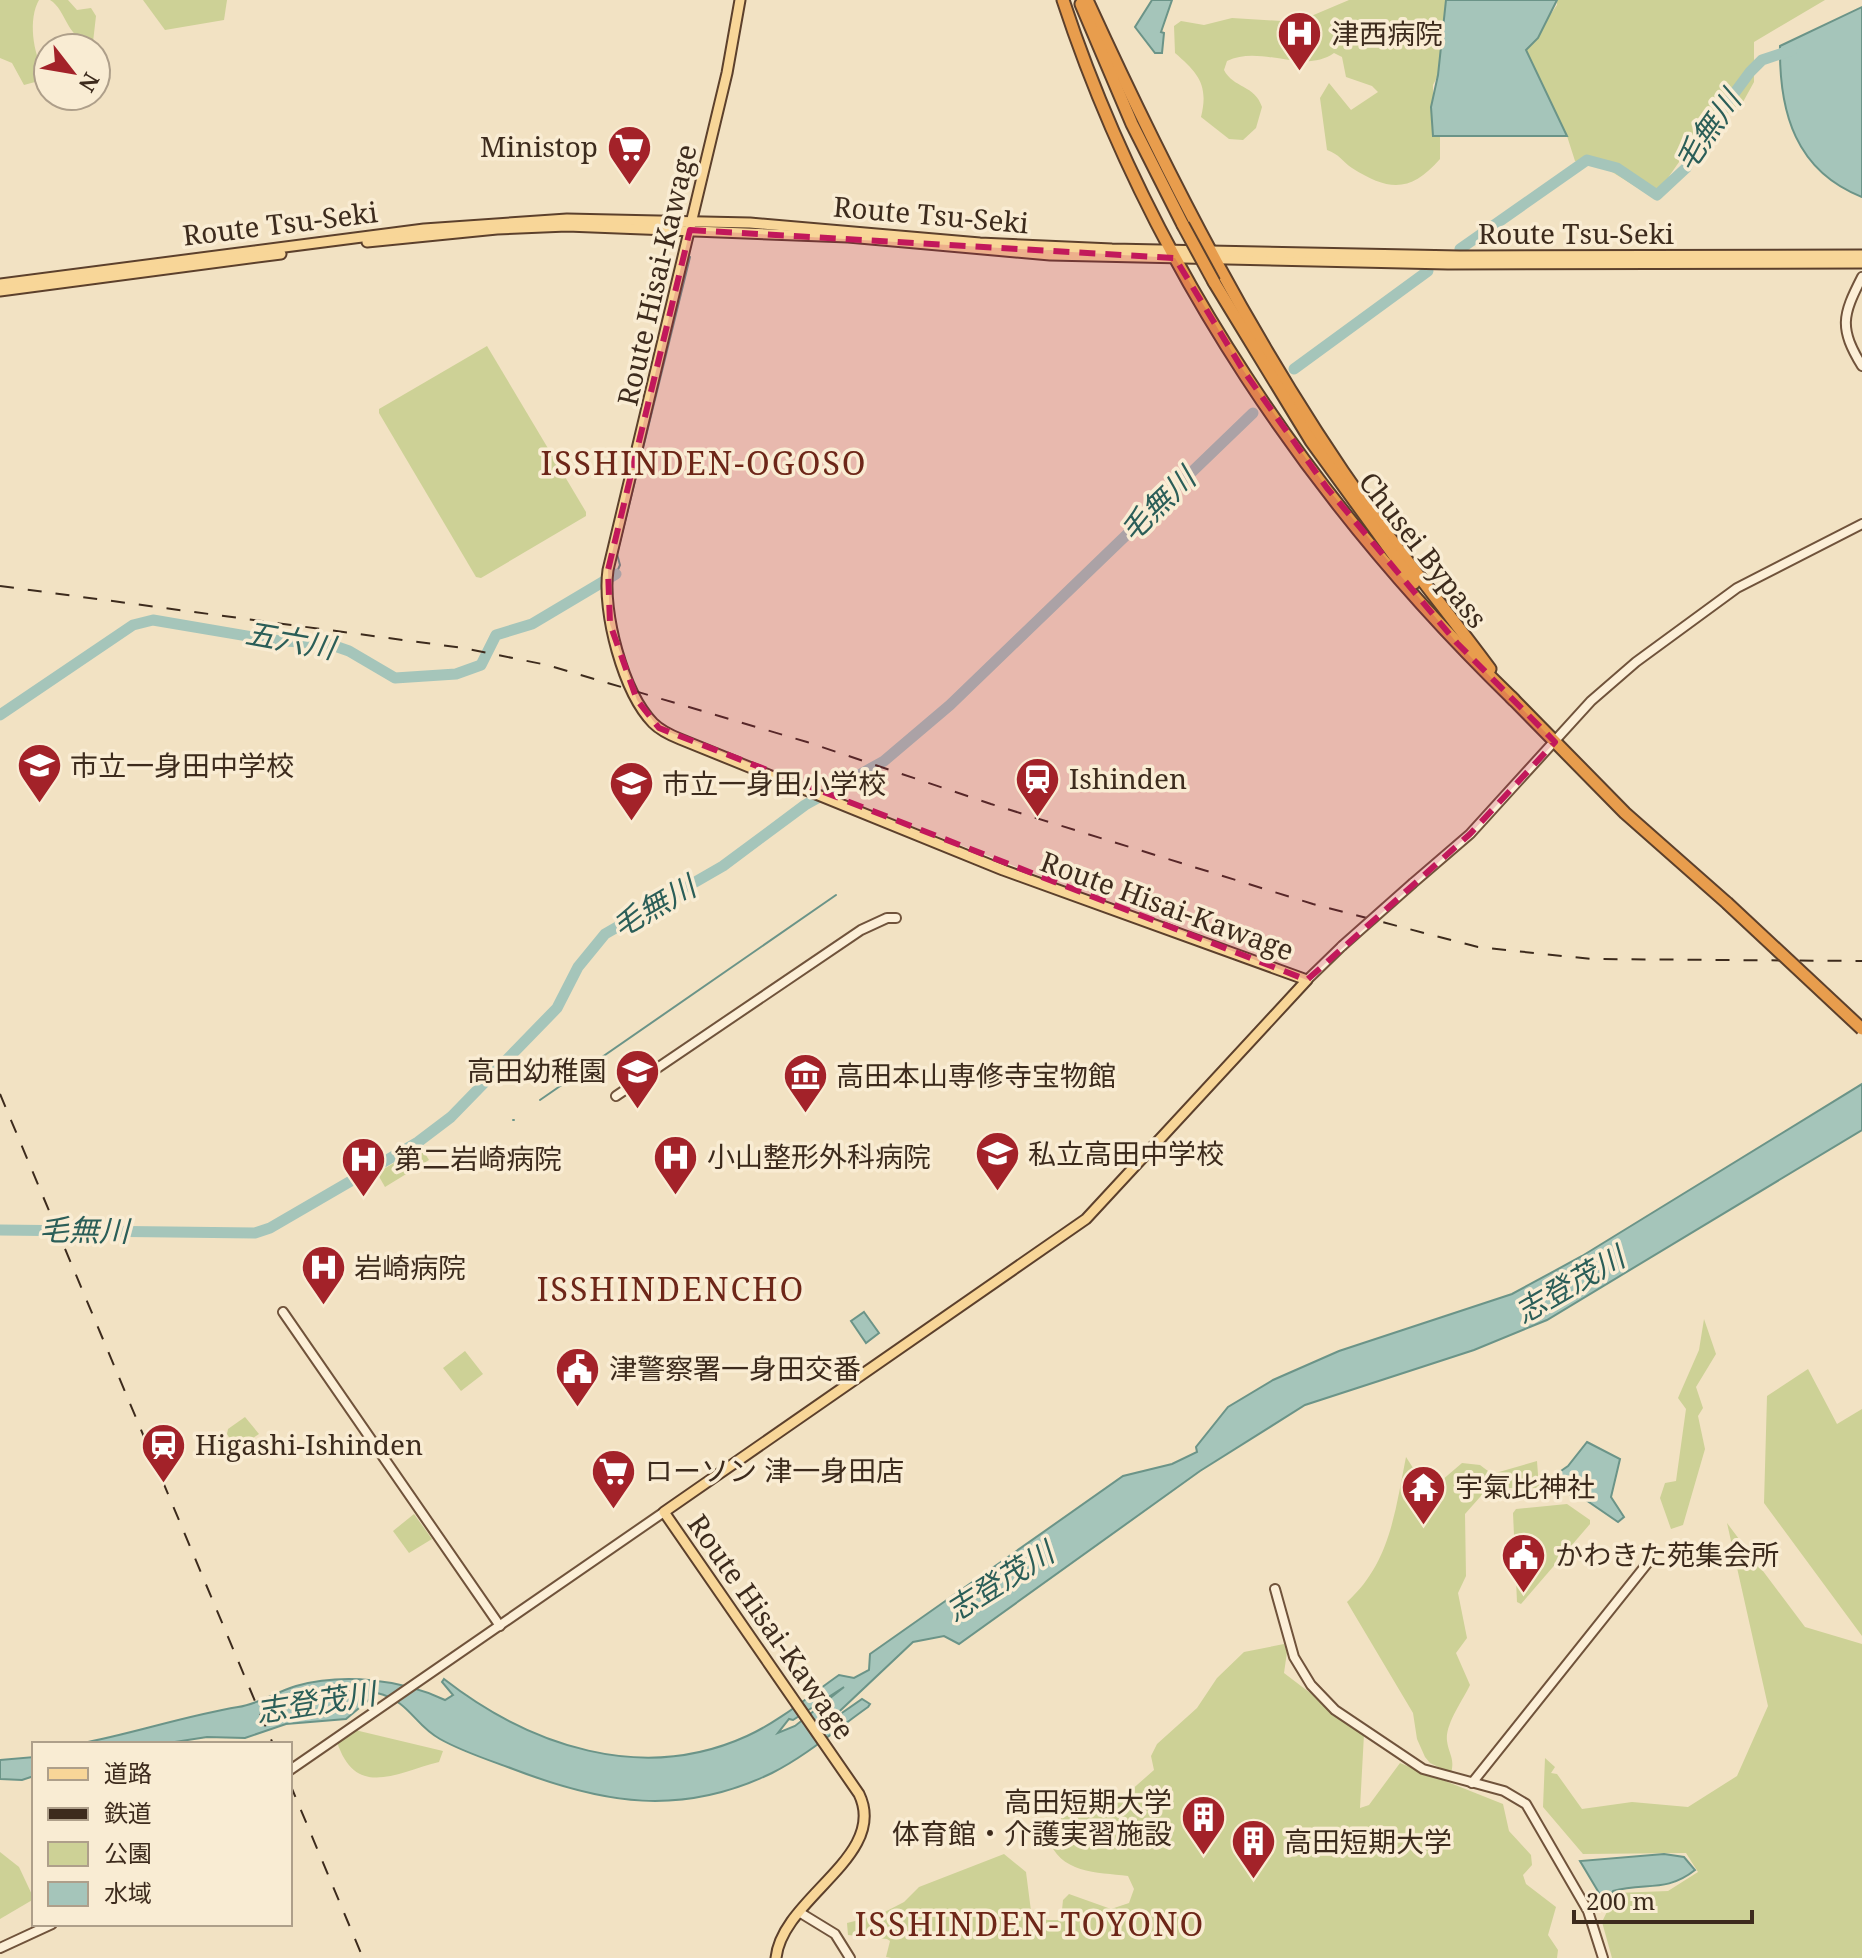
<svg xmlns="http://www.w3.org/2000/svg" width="1862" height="1958" viewBox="0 0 1862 1958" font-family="'Noto Serif','Noto Sans JP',serif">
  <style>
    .green { fill: #cdd196 }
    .water { fill: #a5c5ba; stroke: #6b9488; stroke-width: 2; fill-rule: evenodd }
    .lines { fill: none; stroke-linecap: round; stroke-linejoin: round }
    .stream { stroke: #6b9488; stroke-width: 2 }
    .river { stroke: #a5c5ba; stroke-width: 11 }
    .secondary-casing { stroke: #70533b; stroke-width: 12 }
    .primary-casing { stroke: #5c402c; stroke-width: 13 }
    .highway-casing { stroke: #5c402c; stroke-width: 15 }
    .secondary { stroke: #fcefd7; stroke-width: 8 }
    .primary { stroke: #f8d698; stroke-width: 9 }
    .highway { stroke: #e89d4d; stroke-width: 11 }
    .rail { stroke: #3d2b1d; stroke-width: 2; stroke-dasharray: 14 14; stroke-linecap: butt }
    .secondary-bridge-casing { stroke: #70533b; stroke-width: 12; stroke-linecap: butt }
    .highway-bridge-casing { stroke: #5c402c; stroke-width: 15; stroke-linecap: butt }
    .secondary-bridge { stroke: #fcefd7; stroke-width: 8 }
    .highway-bridge { stroke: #e89d4d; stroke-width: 11 }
    .marked { fill: #c2185b; fill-opacity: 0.2; stroke: #c2185b; stroke-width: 6; stroke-dasharray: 16 10; stroke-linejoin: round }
    .labels { text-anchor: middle; stroke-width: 7; stroke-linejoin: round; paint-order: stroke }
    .poi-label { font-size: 28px; fill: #3d2b1d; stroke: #f9ecd3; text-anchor: start }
    .street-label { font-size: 28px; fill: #3d2b1d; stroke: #f9ecd3 }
    .water-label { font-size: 30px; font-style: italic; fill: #2b5e58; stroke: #f9ecd3 }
    .quarter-label { font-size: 32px; letter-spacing: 2px; fill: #6d2618; stroke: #f9ecd3 }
  </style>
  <rect width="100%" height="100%" fill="#f2e2c3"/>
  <g class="green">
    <path d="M0,0H39C28,19 33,53 44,72L35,82L24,85L12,63L0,58Z"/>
    <path d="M50,0H68L77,10L91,8L96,16L93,42C67,42 67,10 50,0Z"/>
    <polygon points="143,0 227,0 224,20 165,30"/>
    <path d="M1349,0H1446L1438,75L1433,85V136H1440V159C1411,192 1390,192 1352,168C1343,162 1339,154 1327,150L1320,98L1329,83L1351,110L1378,92L1372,86L1346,77L1342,57L1334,53C1303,75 1261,44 1227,61L1224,70C1233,88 1255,85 1262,107L1256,128L1243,140L1229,139L1201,117C1209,85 1198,73 1175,53L1174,26L1181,21L1204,25L1232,18L1297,22Z"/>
    <polygon points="1557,0 1825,0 1754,42 1754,82 1743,102 1695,139 1654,198 1604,167 1575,161 1567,136 1526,50 1557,5"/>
    <polygon points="487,346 586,512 586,516 481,578 476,577 379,413 379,409"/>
    <polygon points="421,1147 429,1160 385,1187 377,1173"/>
    <polygon points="1704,1319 1716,1354 1696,1387 1703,1408 1698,1416 1705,1449 1683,1525 1671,1529 1660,1498 1665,1483 1676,1481 1686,1409 1678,1398 1699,1350"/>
    <polygon points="465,1351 483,1374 461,1391 443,1368"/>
    <polygon points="1808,1369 1837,1424 1862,1409 1862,1636 1764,1503 1767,1396"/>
    <polygon points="245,1417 259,1434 236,1449 227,1434 228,1429"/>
    <path d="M1406,1457L1426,1488L1434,1487L1462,1463L1480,1465L1492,1474L1537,1461L1539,1488H1488L1465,1514L1466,1576L1458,1593L1467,1638L1456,1653L1470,1685C1463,1700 1445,1724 1447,1741C1449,1755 1455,1758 1451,1773L1430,1763L1425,1757L1417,1739L1413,1713L1347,1602C1390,1563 1395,1512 1406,1457Z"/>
    <polygon points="1567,1504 1590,1520 1590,1524 1521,1604 1517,1602 1513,1513 1516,1509"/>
    <polygon points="414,1514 432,1539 409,1553 393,1531"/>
    <polygon points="1727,1523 1805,1627 1862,1644 1862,1958 1612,1958 1602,1922 1616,1893 1668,1891 1698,1872 1686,1853 1583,1854 1543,1807 1545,1758 1555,1767 1551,1773 1557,1774 1582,1809 1632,1802 1688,1807 1737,1776 1768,1706"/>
    <path d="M1284,1644L1287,1652L1284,1673L1364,1734L1360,1808L1369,1805L1400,1763L1503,1804L1509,1831L1531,1855L1532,1865L1523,1875L1526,1884L1556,1907L1548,1935L1558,1950L1557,1958H891L886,1957L890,1941L887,1939L848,1935L847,1923L879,1915L904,1902L919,1887L1004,1854L1026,1872L1031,1911L1047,1920H1061L1063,1900L1069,1894L1111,1909L1129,1903L1134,1889L1128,1876C1097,1872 1059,1874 1048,1837L1063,1826L1061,1818L1083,1810L1112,1807L1154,1770L1151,1756L1157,1744L1197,1708L1217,1678L1244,1652Z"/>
    <path d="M355,1730L443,1751L439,1762C395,1773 356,1799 337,1742Z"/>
    <polygon points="0,1852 19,1867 34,1899 0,1919"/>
  </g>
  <g class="water">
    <polygon points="1152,0 1172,0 1161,32 1164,33 1162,53 1155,53 1135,27"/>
    <polygon points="1446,0 1557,0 1538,38 1526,50 1567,136 1433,136 1431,107 1438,75"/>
    <path d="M1862,7V197C1796,171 1779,113 1780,46Z"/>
    <path d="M1862,1084V1130L1547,1320L1474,1350L1305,1405L1200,1471L959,1644L944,1636L913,1642L826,1724L862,1699L870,1704L868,1707C837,1729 806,1756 772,1773C681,1817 604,1804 513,1769C489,1760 463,1752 440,1739C414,1725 410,1701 377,1693L346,1719L286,1724L245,1738L207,1737L162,1744H78C132,1734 184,1716 238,1707C259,1704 276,1692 296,1686C343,1673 401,1679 445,1700L453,1695L442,1682L444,1679C530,1746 642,1784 747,1736C780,1721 809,1696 839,1675L854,1678L869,1670L870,1654L1123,1476L1172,1464L1197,1452L1196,1447L1228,1407L1273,1380L1339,1351L1512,1294L1582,1256ZM844,1687L795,1726L778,1733L789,1719L793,1720Z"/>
    <polygon points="864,1312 879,1333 866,1343 851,1321"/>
    <polygon points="1587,1442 1620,1459 1611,1497 1624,1517 1618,1522 1580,1496 1571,1496 1558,1473 1568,1466"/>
    <polygon points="34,1757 34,1776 22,1780 0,1779 0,1760"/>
    <path d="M1664,1854L1684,1857L1695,1870C1666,1893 1645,1882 1613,1891L1605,1903L1580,1861Z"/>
  </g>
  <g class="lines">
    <g class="stream">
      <polyline points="616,574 620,565 617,554 690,257"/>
      <polyline points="540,1100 836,895"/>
      <polyline points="513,1120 514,1120"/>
    </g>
    <g class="river">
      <polyline points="1460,249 1587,160 1617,168 1657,195 1686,168 1699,141 1750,72 1762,60 1792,50"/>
      <polyline points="1294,369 1428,271"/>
      <polyline points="0,715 133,625 153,620 271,640 329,644 349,651 395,678 456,674 481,665 496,635 532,624 616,574"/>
      <polyline points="0,1230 255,1233 270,1228 418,1142 451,1117 557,1008 578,967 605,934 723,866 805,805 884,761 950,705 1253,413"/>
    </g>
    <defs>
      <g id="secondary">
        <path d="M1862,277C1842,316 1839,328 1862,366"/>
        <polyline points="1413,883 1470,834 1591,701 1636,662 1737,588 1862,524"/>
        <polyline points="1307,980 1342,946"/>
        <polyline points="616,1096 861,930 887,918 896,918"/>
        <polyline points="283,1312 500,1626"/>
        <polyline points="1275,1589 1294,1657 1311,1685 1335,1710 1423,1769 1504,1791 1526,1804 1588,1911 1603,1958"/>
        <polyline points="290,1770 664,1512"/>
        <polyline points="1472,1783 1650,1560"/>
        <polyline points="799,1912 835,1934 850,1958"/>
        <polyline points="0,1948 52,1924"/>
      </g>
      <g id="primary">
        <path d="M740,0L727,73L608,570C602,612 623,692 653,723C661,731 670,735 680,739L1003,870L1307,980L1086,1219L664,1512L859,1794C889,1856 782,1898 776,1958"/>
        <polyline points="367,242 497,229 567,226 848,237 1050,255 1448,264 1862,263"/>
        <polyline points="0,284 424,229 567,219 750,223 980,243 1112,249 1460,256 1862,255"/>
        <polyline points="0,291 281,254"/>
      </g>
      <g id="highway">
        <path d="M1063,0C1150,265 1314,506 1514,700"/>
        <path d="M1087,0C1167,175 1257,352 1369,509C1408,564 1451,616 1490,669"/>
        <polyline points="1081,4 1132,124 1183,225"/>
        <polyline points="1214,282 1311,441 1414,583"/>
        <polyline points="1511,697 1625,813 1727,903"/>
      </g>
    </defs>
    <use href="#secondary" class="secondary-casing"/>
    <use href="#primary" class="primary-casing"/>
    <use href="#highway" class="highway-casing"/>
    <use href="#secondary" class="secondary"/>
    <use href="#primary" class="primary"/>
    <use href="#highway" class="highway"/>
    <g class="rail">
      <polyline points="0,586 463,648 547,665 807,742 991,804 1313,904 1478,947 1591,959 1862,961"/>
      <polyline points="0,1094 273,1744"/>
      <polyline points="290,1784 363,1958"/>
    </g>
    <defs>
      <polyline id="secondary-bridge" points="1342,946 1413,883"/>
      <g id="highway-bridge">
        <polyline points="1183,225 1214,282"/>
        <polyline points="1727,903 1862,1029"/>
      </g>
    </defs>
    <use href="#secondary-bridge" class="secondary-bridge-casing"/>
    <use href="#highway-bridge" class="highway-bridge-casing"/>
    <use href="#secondary-bridge" class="secondary-bridge"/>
    <use href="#highway-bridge" class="highway-bridge"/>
  </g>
  <path class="marked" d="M690,230L1175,258L1243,370L1327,488L1457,643L1555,742L1470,834L1307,980L659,728L637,700L610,624L608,570Z"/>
  <defs>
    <symbol id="hospital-pin" viewBox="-11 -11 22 30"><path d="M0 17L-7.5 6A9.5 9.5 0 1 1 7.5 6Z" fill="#a32229" stroke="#f9ecd3"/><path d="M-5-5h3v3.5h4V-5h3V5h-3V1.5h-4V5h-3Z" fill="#fff"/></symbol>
    <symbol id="supermarket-pin" viewBox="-11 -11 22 30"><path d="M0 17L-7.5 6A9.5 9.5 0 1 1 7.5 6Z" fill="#a32229" stroke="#f9ecd3"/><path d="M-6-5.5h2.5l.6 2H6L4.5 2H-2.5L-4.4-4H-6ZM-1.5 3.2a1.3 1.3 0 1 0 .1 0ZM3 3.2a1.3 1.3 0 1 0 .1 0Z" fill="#fff"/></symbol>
    <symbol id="school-pin" viewBox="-11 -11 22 30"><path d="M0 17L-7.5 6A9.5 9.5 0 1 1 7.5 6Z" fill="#a32229" stroke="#f9ecd3"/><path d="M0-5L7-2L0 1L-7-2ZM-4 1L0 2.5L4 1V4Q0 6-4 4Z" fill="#fff"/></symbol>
    <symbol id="station-pin" viewBox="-11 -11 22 30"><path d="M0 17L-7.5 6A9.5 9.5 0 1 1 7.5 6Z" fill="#a32229" stroke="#f9ecd3"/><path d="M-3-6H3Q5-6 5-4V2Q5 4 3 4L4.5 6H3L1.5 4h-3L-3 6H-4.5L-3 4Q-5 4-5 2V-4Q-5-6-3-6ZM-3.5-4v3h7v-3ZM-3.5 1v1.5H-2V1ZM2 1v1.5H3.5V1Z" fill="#fff"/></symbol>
    <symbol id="museum-pin" viewBox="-11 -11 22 30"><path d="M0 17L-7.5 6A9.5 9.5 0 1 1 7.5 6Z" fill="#a32229" stroke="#f9ecd3"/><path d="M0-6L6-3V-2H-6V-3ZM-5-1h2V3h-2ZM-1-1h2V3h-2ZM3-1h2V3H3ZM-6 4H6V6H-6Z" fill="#fff"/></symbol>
    <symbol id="civic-pin" viewBox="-11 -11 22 30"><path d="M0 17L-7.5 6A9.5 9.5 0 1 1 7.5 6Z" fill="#a32229" stroke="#f9ecd3"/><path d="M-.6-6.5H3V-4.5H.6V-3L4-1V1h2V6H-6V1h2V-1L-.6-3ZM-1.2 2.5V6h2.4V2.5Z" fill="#fff"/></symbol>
    <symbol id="temple-pin" viewBox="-11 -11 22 30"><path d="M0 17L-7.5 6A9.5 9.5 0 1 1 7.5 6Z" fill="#a32229" stroke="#f9ecd3"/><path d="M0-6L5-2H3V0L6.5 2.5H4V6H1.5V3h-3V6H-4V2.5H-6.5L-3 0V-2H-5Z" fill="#fff"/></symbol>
    <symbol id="building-pin" viewBox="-11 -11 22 30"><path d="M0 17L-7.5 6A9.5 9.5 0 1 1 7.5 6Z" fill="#a32229" stroke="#f9ecd3"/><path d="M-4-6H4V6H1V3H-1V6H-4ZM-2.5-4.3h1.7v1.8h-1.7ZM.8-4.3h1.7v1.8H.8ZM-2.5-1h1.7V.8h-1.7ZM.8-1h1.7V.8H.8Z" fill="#fff"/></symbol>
  </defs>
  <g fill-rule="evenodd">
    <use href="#hospital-pin" x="1274" y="8" width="51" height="69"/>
    <use href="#supermarket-pin" x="604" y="122" width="51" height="69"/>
    <use href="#school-pin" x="14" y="740" width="51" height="69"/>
    <use href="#station-pin" x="1012" y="754" width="51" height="69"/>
    <use href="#school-pin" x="606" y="758" width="51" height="69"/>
    <use href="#school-pin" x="612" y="1046" width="51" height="69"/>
    <use href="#museum-pin" x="780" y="1050" width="51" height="69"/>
    <use href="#school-pin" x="972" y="1128" width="51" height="69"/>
    <use href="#hospital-pin" x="650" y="1132" width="51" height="69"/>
    <use href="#hospital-pin" x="338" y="1134" width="51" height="69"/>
    <use href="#hospital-pin" x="298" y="1242" width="51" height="69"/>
    <use href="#civic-pin" x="552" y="1344" width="51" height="69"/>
    <use href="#station-pin" x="138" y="1420" width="51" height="69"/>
    <use href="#supermarket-pin" x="588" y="1446" width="51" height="69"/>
    <use href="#temple-pin" x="1398" y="1462" width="51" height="69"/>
    <use href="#civic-pin" x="1498" y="1530" width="51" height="69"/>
    <use href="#building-pin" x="1178" y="1792" width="51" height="69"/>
    <use href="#building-pin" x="1228" y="1816" width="51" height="69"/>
  </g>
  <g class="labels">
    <g class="poi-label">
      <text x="1331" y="44">津西病院</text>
      <text x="598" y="157" text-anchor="end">Ministop</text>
      <text x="70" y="776">市立一身田中学校</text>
      <text x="1069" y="789">Ishinden</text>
      <text x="662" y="794">市立一身田小学校</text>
      <text x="607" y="1081" text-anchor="end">高田幼稚園</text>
      <text x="836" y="1086">高田本山専修寺宝物館</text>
      <text x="1028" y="1164">私立高田中学校</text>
      <text x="707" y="1167">小山整形外科病院</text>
      <text x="394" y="1169">第二岩崎病院</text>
      <text x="354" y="1278">岩崎病院</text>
      <text x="609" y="1379">津警察署一身田交番</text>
      <text x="195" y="1455">Higashi-Ishinden</text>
      <text x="645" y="1481">ローソン 津一身田店</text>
      <text x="1455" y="1497">宇氣比神社</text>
      <text x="1555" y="1565">かわきた苑集会所</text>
      <text x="1172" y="1812" text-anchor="end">高田短期大学<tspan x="1172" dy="32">体育館・介護実習施設</tspan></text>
      <text x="1284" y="1852">高田短期大学</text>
    </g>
    <g class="street-label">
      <text transform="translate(931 215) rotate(5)" y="10">Route Tsu-Seki</text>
      <text transform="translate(280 224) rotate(-7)" y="10">Route Tsu-Seki</text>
      <text x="1576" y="244">Route Tsu-Seki</text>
      <text transform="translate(657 275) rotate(-77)" y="10">Route Hisai-Kawage</text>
      <text transform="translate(1423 550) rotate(52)" y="10">Chusei Bypass</text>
      <text transform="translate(1167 906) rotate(20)" y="10">Route Hisai-Kawage</text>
      <text transform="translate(771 1627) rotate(55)" y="10">Route Hisai-Kawage</text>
    </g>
    <g class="water-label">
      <text transform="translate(1708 131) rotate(-55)" y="10">毛無川</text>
      <text transform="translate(1158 505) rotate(-44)" y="10">毛無川</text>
      <text transform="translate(290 641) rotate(10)" y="10">五六川</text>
      <text transform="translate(654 907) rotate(-30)" y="10">毛無川</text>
      <text transform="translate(84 1231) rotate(1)" y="10">毛無川</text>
      <text transform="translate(1570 1285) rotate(-30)" y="10">志登茂川</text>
      <text transform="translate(1000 1582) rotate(-32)" y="10">志登茂川</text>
      <text transform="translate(316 1703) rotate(-9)" y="10">志登茂川</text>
    </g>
    <g class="quarter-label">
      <text x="704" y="475">ISSHINDEN-OGOSO</text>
      <text x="671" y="1301">ISSHINDENCHO</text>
      <text x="1030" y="1936">ISSHINDEN-TOYONO</text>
    </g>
  </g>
  <rect x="32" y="1742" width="260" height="184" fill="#f9ecd3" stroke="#ae9f8a" stroke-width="2"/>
  <rect x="48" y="1768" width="40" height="12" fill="#f8d698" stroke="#ae9f8a" stroke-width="2"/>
  <text x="104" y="1782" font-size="24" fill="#3d2b1d">道路</text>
  <rect x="48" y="1808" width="40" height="12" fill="#3d2b1d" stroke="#ae9f8a" stroke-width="2"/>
  <text x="104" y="1822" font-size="24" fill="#3d2b1d">鉄道</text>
  <rect x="48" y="1842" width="40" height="24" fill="#cdd196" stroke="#ae9f8a" stroke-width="2"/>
  <text x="104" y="1862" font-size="24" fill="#3d2b1d">公園</text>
  <rect x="48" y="1882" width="40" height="24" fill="#a5c5ba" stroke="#ae9f8a" stroke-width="2"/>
  <text x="104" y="1902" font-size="24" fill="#3d2b1d">水域</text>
  <g transform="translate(72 72) rotate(121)"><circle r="38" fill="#f9ecd3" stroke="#ae9f8a" stroke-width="2"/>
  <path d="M0-6L14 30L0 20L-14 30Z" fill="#a32229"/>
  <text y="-12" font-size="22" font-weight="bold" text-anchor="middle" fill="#3d2b1d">N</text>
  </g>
  <path d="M1574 1910v12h178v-12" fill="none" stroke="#3d2b1d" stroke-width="4"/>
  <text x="1586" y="1910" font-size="24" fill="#3d2b1d" stroke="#f9ecd3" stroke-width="6" paint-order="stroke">200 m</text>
</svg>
